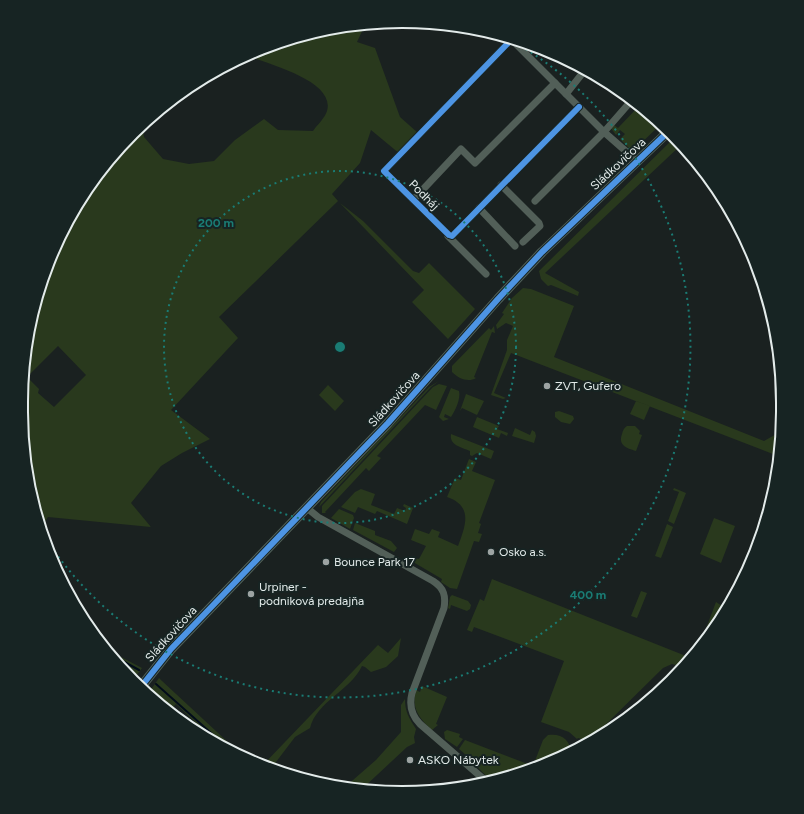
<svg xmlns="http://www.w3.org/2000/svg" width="804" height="814" viewBox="0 0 804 814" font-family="Figtree,sans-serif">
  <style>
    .green { fill: #29391d; fill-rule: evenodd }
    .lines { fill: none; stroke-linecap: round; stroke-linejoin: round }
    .stream { stroke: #020c1a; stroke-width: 2 }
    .minor { stroke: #525f58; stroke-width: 7 }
    .secondary { stroke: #52625b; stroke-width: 10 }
    .cycleway-casing { stroke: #172423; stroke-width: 8 }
    .cycleway { stroke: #4d94e3; stroke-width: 6 }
    .ring { fill: none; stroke: #1a7c74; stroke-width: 2; stroke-dasharray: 2 4 }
    .poi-dot { fill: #9da4a3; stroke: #172423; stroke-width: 1.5 }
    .labels { text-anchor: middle; stroke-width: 4; stroke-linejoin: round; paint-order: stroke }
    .street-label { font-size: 12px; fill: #e3ebea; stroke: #172423 }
    .poi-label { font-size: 12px; fill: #e3ebea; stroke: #172423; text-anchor: start }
    .rim { fill: none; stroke: #e3ebea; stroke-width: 2 }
    .centre { fill: #1a7c74; stroke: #172423; stroke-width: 2 }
    .ring-label { font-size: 12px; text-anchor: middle; font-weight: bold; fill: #1a7c74; stroke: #172423; stroke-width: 4; stroke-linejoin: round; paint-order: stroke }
  </style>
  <rect width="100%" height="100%" fill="#1a2120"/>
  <g class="green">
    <path d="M365,25L357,42L375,48L400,117L418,133L400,154L371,130L360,163L332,194L338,201L219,317L238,338L171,410L210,439L182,453L161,466L131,503L151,527L48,517L41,527L28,487L21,412L28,328L50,256L85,191L132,133L142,125L144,137L163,159L189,164L214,161L235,140L264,119L278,130L313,131C317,125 325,118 327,111C336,80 266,64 247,55L256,50L327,28ZM58,346L86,375L54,407L38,393L39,389L27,377Z"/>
    <polygon points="639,106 661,124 634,150 630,149 620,139 625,134 620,130 616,135 610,127 614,125 618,128"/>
    <polygon points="675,137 681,145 545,273 579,292 578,296 551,285 548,286 541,279 539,271"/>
    <polygon points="340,203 363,221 413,271 419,273 429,263 475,309 448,339 412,302 424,290"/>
    <polygon points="523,288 531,289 574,306 554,357 764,441 780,432 778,456 511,353 494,393 506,398 503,399 491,395 507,350 507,340 513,326 506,323 497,329 496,325 504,314 502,313 512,298"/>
    <path d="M494,326L495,333L492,332L474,377L476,378C468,383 458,378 452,372V366L489,328L491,330Z"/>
    <polygon points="439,381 431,387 319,507 321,502 429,387"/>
    <polygon points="439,384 447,386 436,410 425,405 377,456 381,458 369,471 366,468 325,512 326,513 322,513 322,506 433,387"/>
    <polygon points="328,385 344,401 335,411 319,395"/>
    <path d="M451,388L459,391C461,399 455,411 451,417L445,414L444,417L449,419L443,421L439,417Z"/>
    <polygon points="466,394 484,401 477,415 462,408 460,411"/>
    <polygon points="636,401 650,406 644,420 630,414"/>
    <polygon points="559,411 573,416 574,419 570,424 561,422 555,417 555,412"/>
    <polygon points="477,417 499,426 497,429 508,433 507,436 501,433 499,438 473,427"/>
    <path d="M627,426H635L640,431L639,434L642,435L636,451C626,448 618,445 622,434C623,430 624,428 627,426Z"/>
    <polygon points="515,428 530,435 532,430 535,432 536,436 534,443 512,436"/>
    <path d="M451,434L494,451L491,459L477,453L472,456L470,455V451C461,447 449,445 451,434Z"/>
    <path d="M469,459L476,462L472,471L495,480L479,523L481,524L478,533L482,534L479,542L474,541L457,589L450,588L441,582L442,579L408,559L413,558L419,559L426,546L411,540L415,529L429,534L432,529L440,532L438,537L458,546C466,525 473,506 447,497L455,478L461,480Z"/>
    <polygon points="674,488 686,493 674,524 668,521 679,492 673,490"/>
    <polygon points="361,489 375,494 371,505 394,514 397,508 405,511 406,508 403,506 404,504 413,508 407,524 377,511 375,514 358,507 355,513 341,507 355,492"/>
    <polygon points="339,509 353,515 354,518 350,529 331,518"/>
    <polygon points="714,518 735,526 721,563 700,554"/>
    <polygon points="355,523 375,531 375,535 391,541 397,548 394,552 353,530"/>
    <polygon points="667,524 673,527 661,558 655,556"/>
    <polygon points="492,579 691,658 683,667 672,664 663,668 593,737 592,736 585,740 578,738 577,739 569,732 541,722 564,661 474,627 472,632 467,630 480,599 484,601"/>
    <polygon points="641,591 647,593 637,618 631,616"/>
    <polygon points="452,595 468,601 471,605 470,609 467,611 451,605 450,609 448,608 450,597"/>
    <polygon points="716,602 722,606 711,633 699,647"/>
    <path d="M401,638L398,656L386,667L371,672L365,667L362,666C350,691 317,701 310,728L295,737L276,762L278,770L262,766L378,645L388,653Z"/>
    <polygon points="121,657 142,668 133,680 132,678 135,674 120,666 116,661 119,662"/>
    <polygon points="159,678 162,681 245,758 220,745 176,704 169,711 148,694"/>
    <path d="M422,686L447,697L436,724L438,725L432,730C419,718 411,708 416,690L420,692Z"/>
    <path d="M405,699C405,712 409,718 416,729L414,737L415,743L407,747L362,789L345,787L376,760L401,732V705Z"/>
    <polygon points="447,730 460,734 459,737 463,739 457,747 445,739 444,732"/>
    <path d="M548,735C562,733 570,740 571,752L548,764L492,781C480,771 471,759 459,749L465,740L533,766L543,740Z"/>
  </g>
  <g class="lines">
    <g class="stream">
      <polyline points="110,654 139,670"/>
      <polyline points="156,684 229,749"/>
    </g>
    <g class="minor">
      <polyline points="512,39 384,171 449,235 452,236 579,107"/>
      <polyline points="512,40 604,132 637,161"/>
      <polyline points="566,94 585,70"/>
      <polyline points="501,185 539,223 540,226 523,242"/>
      <polyline points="413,200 461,149 475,163 555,83"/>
      <polyline points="535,201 604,132 632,100"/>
      <polyline points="479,208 515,246"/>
      <polyline points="448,236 486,274"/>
      <path d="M307,508L318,517L433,581C444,588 446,596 444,608L412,693C409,705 411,715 420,724L487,782"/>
    </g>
    <polyline class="secondary" points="140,688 171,649 388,423 498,299 542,252 669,131"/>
    <defs>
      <g id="cycleway">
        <polyline points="512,39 384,171 449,235 452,236 579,107"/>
        <polyline points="140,688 171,649 388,423 498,299 542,252 669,131"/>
      </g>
    </defs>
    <use href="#cycleway" class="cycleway-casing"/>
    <use href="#cycleway" class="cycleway"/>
  </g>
  <g class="ring">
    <circle cx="340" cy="347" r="176"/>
    <path d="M505 37A351 351 0 1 1 44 536"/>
  </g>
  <g class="poi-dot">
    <circle cx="547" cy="386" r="4"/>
    <circle cx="491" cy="552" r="4"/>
    <circle cx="326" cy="562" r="4"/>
    <circle cx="251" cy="594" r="4"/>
    <circle cx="410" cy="760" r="4"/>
  </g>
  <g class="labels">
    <g class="street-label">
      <text transform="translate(618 164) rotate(-43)" y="4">Sládkovičova</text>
      <text transform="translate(424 195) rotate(45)" y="4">Podháj</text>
      <text transform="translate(394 399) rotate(-48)" y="4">Sládkovičova</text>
      <text transform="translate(171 634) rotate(-48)" y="4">Sládkovičova</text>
    </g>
    <g class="poi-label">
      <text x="555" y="390">ZVT, Gufero</text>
      <text x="499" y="556">Osko a.s.</text>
      <text x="334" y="566">Bounce Park 17</text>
      <text x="259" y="591">Urpiner -<tspan x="259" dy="14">podniková predajňa</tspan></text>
      <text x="418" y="764">ASKO Nábytek</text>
    </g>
  </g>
  <path d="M0 0H804V814H0ZM402 28H402A374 374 0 0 1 776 402V412A374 374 0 0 1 402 786H402A374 374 0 0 1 28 412V402A374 374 0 0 1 402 28Z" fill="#172423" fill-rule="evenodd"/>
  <path class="rim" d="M402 28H402A374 374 0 0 1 776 402V412A374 374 0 0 1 402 786H402A374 374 0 0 1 28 412V402A374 374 0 0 1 402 28Z"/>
  <circle cx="340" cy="347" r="6" class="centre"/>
  <g class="ring-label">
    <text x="216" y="227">200 m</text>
    <text x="588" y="599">400 m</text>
  </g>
</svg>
